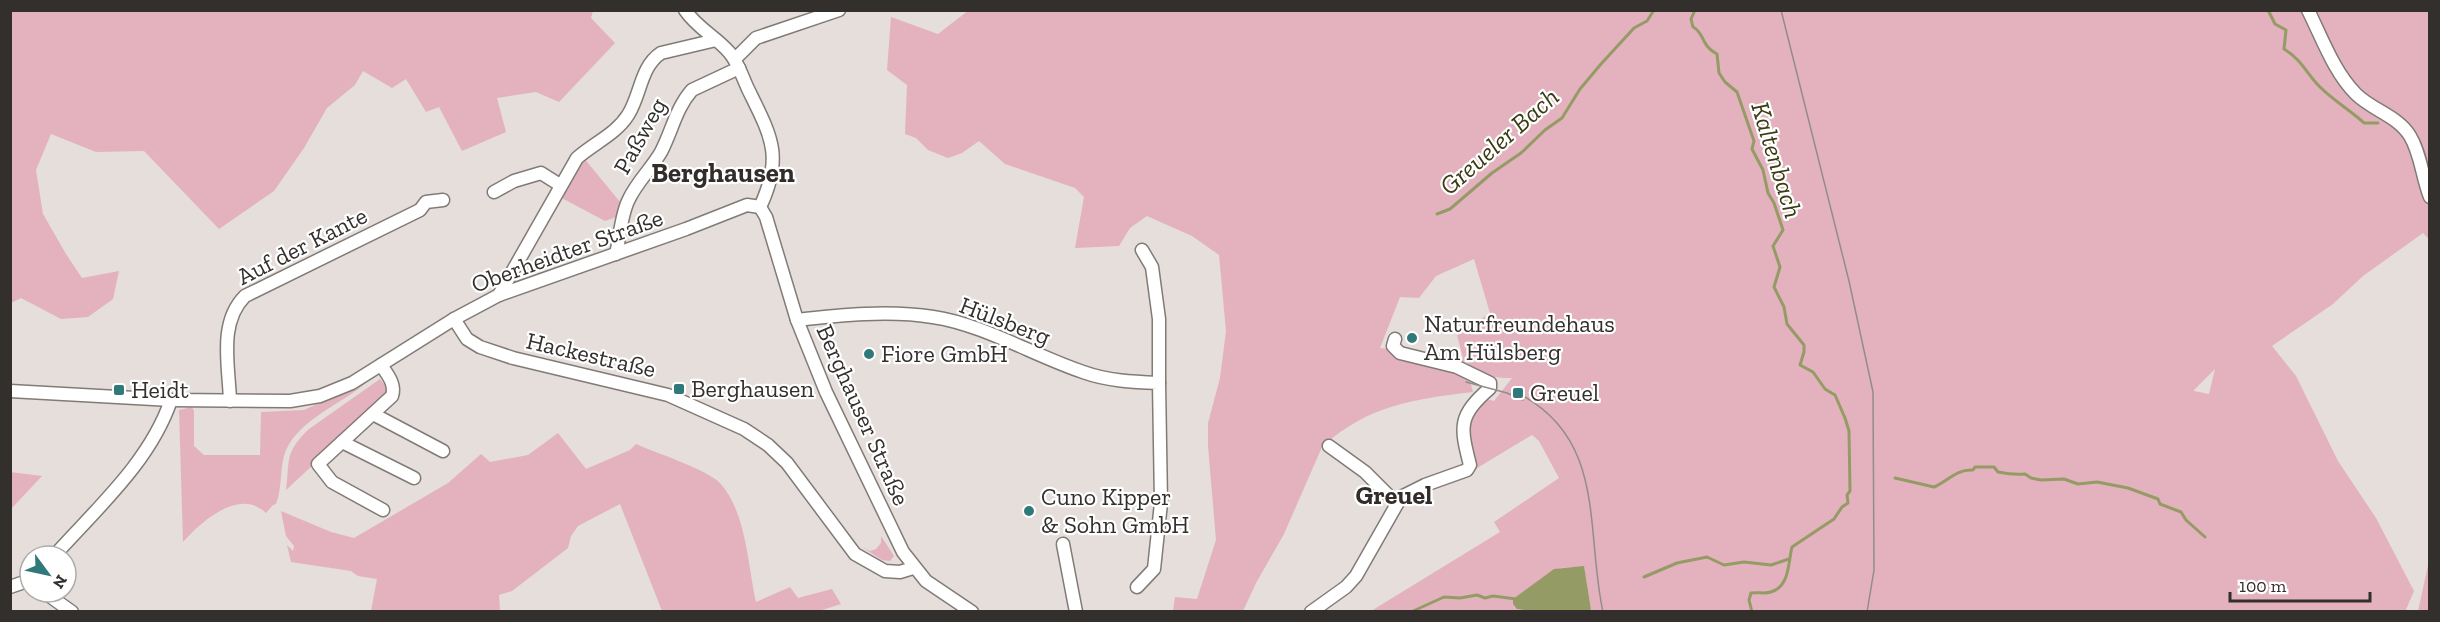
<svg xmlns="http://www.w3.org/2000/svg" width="2440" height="622" viewBox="0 0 2440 622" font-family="'Zilla Slab',serif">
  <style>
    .green { fill: #e3b2be; fill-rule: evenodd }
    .water { fill: #959b65 }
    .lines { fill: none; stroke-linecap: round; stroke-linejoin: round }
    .stream { stroke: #959b65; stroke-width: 3 }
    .minor-casing { stroke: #807b77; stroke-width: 15 }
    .minor { stroke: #fff; stroke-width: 12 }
    .tram { stroke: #928d8a; stroke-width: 1.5 }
    .poi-dot { fill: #30797a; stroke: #fff; stroke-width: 2 }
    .labels { text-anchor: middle; stroke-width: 4.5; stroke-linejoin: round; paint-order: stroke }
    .street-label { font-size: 24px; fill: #322f2d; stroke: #fff }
    .poi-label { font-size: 24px; fill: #322f2d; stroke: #fff; text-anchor: start }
    .water-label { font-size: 26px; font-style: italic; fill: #393c11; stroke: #fff }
    .neighbourhood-label { font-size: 26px; font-weight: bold; fill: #322d2a; stroke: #fff }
    .quarter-label { font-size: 27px; font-weight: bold; fill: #322d2a; stroke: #fff }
  </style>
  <rect width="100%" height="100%" fill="#e5deda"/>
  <g class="green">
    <polygon points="11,10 593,11 591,18 615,43 559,102 536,92 497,98 506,132 462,151 439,107 426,112 406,79 392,88 363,71 355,85 327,108 304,148 274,191 219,229 144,151 96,152 51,134 36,170 43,214 66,254 82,278 119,271 113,299 88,317 61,319 21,298 11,303"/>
    <path d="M969,10L2429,11V239L2423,233L2363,276L2333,304L2272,346L2296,376L2338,461L2376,518L2414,591L2405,612H1589L1591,609L1584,567L1560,568L1517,609L1537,611H1371L1500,532L1494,522L1559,478L1539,441L1532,435L1472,471L1465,428L1483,398L1494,401L1512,378C1493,378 1479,376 1464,360L1473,392C1414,399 1368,405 1322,447L1284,534L1256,583L1243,611H1173L1175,597L1197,599L1216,540L1208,446V423L1220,378L1226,331L1219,255L1192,236L1147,216L1130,228L1119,246L1075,248L1084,197L1075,188L1005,164L979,141L962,153L948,158L928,150L916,138L905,134L907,85L887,70L891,17L938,34ZM1474,259L1490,313L1457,335L1463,358L1380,348L1400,297L1419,298L1436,276ZM2215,369L2209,394L2194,391V390Z"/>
    <polygon points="583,157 620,202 622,215 605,221 558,196"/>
    <path d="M380,379L386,387L387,393L383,400L286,490C290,460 284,453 309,429Z"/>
    <path d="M367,382C342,404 301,418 286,450C279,467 283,486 276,504L273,505L266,513C239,487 201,522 183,542L179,410L192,407L194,411V446L204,455H260L261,412L304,410Z"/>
    <path d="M558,433L586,469L630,450L636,444C656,453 706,469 720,483C746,511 748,566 756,602L790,587L798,598L832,589L841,604L816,612L662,611L620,504L578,526L571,536L568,548L512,591L499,595L500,611H371L377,579L358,576L351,571L291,562L287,545L293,551L294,546L286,536L281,511L331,532L354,538L448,483L481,454L490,462L528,455Z"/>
    <polygon points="10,472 42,476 11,509 10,509"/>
    <polygon points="881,536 894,556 890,561 882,560 862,547 870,551 876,549 881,543"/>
    <polygon points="2429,561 2429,611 2418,611"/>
  </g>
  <polygon class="water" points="1584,566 1591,609 1589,611 1537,612 1517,609 1513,604 1513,599 1554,569"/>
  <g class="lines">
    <g class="stream">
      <path d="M1695,10L1691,19L1693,27C1705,33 1700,45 1717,54L1719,73L1725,82L1737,92L1754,141L1752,149L1763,170L1768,193L1774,203L1783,230L1773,246L1780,267L1774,287L1784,307L1787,324L1804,345V352L1800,365L1813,372L1825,389L1835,395L1845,418L1849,431L1850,491L1847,495L1848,503L1842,507L1834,519L1792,547C1788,563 1790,586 1771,592C1765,594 1758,592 1751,593L1749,600L1752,612"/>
      <path d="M2268,10L2275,24L2286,30L2284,49C2301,59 2307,74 2320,87C2334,101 2350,110 2364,123H2378"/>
      <polyline points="1437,214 1450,209 1492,173 1521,153 1545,130 1562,118 1580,89 1601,64 1634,28 1647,21 1654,10"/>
      <path d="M1895,478L1934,487C1948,481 1956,469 1973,470L1975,467H1994L1998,472C2008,474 2015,475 2025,474L2031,478L2041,480L2064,479L2078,484L2097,482L2128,488L2158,499L2160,504L2181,512L2186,520L2205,537"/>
      <polyline points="1644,577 1677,563 1707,557 1724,565 1744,562 1771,565 1789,559"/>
      <polyline points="1411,612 1444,597 1460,598 1477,595 1485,598 1493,596 1516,599"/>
    </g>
    <defs>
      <g id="minor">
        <path d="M685,10C697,28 715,36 729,52C738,62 742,76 748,89C771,136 784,156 760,207"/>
        <path d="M2308,10C2322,38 2334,72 2356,94C2372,110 2398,116 2410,136C2421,154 2422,177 2430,197"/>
        <polyline points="735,59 756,38 839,10"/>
        <polyline points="494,192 514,181 541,173 560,185"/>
        <polyline points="760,207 766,217 797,320 826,392 903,552 926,581 972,612"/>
        <polyline points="1142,250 1152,267 1159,319 1159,383"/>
        <path d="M616,254C620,237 621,214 629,199C637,182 651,169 661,152C672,131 676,108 692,90L739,68"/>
        <path d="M499,295L577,158C594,143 616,134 628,115C641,95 640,67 661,53L716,40"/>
        <polyline points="454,319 467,339 480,347 513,358 668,395 744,429 768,445 787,463 855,554 885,571 900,572 913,568"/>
        <path d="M797,320C841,315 889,310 933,317C982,324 1035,356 1083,372C1108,381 1133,382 1159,383L1161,503L1154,569L1137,587"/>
        <path d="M381,365C387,374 396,384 392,396L342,442L414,478"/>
        <polyline points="10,391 171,400 290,401 320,396 352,383 454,319 499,295 686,229 747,205 760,207"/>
        <path d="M230,401C229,366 218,323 245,296L420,210L426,202L443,200"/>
        <polyline points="373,414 443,451"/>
        <polyline points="342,442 318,464 332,482 383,510"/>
        <polyline points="1329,446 1365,472 1397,504"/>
        <polyline points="1063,544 1076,612"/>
        <path d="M54,556C96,509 150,462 171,400"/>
        <polyline points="10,587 30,580"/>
        <polyline points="44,592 72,612"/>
        <path d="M1311,612L1346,587L1356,576L1401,497L1425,485L1467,470L1470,465C1460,426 1458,416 1490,388V383L1457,367L1400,353L1393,346L1395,339"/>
      </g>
    </defs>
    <use href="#minor" class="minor-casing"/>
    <use href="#minor" class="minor"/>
    <g class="tram">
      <polyline points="1781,10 1849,281 1873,392 1874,570 1867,612"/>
      <polyline points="1466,382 1507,393 1523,400"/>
      <path d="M1518,393C1607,439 1585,529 1603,612"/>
    </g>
  </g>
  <g class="poi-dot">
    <circle cx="1412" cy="338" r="6"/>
    <circle cx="869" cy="354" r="6"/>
    <rect x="673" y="383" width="12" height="12" rx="3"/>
    <rect x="113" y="384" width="12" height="12" rx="3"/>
    <rect x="1512" y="387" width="12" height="12" rx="3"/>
    <circle cx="1029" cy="511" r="6"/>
  </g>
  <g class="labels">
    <g class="street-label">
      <text transform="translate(640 136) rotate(-61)" y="8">Paßweg</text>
      <text transform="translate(302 246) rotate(-27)" y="8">Auf der Kante</text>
      <text transform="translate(567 251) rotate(-20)" y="8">Oberheidter Straße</text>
      <text transform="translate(1005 321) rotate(21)" y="8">Hülsberg</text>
      <text transform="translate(591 355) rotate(13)" y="8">Hackestraße</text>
      <text transform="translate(863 415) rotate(66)" y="8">Berghauser Straße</text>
    </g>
    <g class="poi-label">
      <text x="1424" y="332">Naturfreundehaus<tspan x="1424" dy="28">Am Hülsberg</tspan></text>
      <text x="881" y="362">Fiore GmbH</text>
      <text x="691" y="397">Berghausen</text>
      <text x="131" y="398">Heidt</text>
      <text x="1530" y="401">Greuel</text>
      <text x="1041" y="505">Cuno Kipper<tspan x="1041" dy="28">&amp; Sohn GmbH</tspan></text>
    </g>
    <g class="water-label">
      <text transform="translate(1499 141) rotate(-41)" y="9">Greueler Bach</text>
      <text transform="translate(1777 160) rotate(73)" y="9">Kaltenbach</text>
    </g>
    <g class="neighbourhood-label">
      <text x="1394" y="504">Greuel</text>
    </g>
    <g class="quarter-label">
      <text x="723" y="182">Berghausen</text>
    </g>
  </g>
  <rect width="2440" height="622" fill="none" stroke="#322f2d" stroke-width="24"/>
  <g transform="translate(48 574) rotate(123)"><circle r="28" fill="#ffffff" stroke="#adacab" stroke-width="1.5"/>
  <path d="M0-4.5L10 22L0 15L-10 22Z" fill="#30797a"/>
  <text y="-9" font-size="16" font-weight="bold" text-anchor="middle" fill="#322f2d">N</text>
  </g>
  <path d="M2230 592v9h140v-9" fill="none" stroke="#322f2d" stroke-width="3"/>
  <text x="2239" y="592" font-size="18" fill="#322f2d" stroke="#ffffff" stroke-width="4.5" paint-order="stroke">100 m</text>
</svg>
